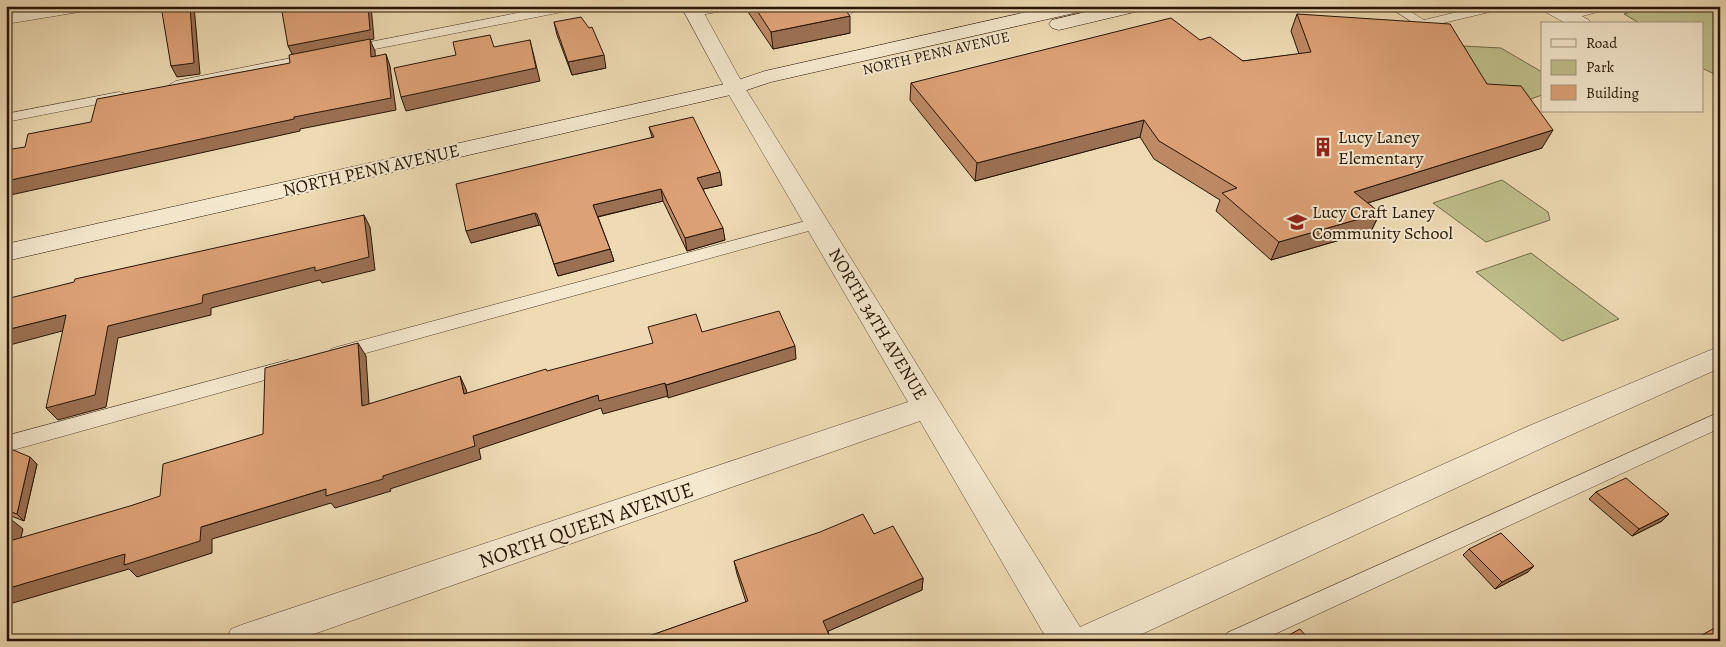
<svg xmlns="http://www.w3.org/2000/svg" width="1726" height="647" viewBox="0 0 1726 647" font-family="Alegreya,serif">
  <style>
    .green { fill: #bebe8a; stroke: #726948 }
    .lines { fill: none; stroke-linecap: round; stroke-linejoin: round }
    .lane-casing { stroke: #584631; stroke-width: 1 }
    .street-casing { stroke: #584631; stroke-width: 1 }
    .secondary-casing { stroke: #261405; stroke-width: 1 }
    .lane { fill: #f4e8ce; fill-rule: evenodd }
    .street { fill: #f4e8ce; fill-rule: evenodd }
    .secondary { fill: #f4e8ce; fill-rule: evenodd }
    .wall { fill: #be8a65; stroke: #261405 }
    .shaded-wall { fill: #9b7153; stroke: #261405 }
    .building { fill: #dda176; stroke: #261405 }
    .labels { text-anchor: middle; stroke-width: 4; stroke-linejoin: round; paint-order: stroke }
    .far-street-label { font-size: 15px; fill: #261405; stroke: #f4e8ce }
    .poi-label { font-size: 18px; fill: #261405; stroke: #f4e8ce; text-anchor: start }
    .street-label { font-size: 18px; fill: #261405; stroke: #f4e8ce }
    .near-street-label { font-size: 21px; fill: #261405; stroke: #f4e8ce }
  </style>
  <rect width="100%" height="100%" fill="#eedbb4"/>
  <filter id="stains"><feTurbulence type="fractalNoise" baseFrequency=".004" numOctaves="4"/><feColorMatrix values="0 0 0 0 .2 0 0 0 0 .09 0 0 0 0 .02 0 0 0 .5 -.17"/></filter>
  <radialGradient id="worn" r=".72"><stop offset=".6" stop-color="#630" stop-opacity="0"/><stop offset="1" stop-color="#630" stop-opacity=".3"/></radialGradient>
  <g class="green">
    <polygon points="1650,6 1720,6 1720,77 1702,68 1702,24 1641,24 1624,14"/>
    <polygon points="1444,45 1501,48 1542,72 1542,95 1531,99 1474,95"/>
    <polygon points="1502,180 1548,212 1550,220 1486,242 1433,203"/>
    <polygon points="1531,253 1619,319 1562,341 1476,272"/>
  </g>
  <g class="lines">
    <defs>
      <g id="lane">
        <polygon points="553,6 578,6 572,10 350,54 344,50 350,46"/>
        <polygon points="707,6 735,6 729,10 694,16 688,12 690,9"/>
        <polygon points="841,6 853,6 856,10 850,14 846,13"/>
        <polygon points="1387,6 1402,6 1424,20 1482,6 1500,7 1498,10 1422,28"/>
        <polygon points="1590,6 1610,6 1608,9 1568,20 1562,16 1564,13"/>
        <polygon points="312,54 318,58 317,61 176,89 169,85 176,81"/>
        <polygon points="119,92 124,93 126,96 124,99 6,122 6,114"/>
        <polygon points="817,218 823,219 825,223 823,227 337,361 331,359 328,354 331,349 337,347"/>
        <polygon points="288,360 294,362 297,367 294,372 6,452 6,436"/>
        <polygon points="1720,412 1720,428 1260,641 1224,641 1227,633"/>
      </g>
      <g id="street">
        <polygon points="43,6 88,6 86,10 79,12 6,24 6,12"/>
        <polygon points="681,6 700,6 745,88 1080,627 1531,425 1720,346 1720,368 1553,443 1127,641 1048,641 920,421 294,641 226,641 231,629 244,624 908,402 725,88"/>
        <polygon points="1540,6 1563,6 1589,20 1591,24 1567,24 1542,10"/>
      </g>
      <g id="secondary">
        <polygon points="1053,6 1088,6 1086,10 1079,12 771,82 735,94 6,261 6,244 729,83 765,71"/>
        <polygon points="1111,6 1145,6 1143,10 1059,30 1052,28 1049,24 1052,20"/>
      </g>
    </defs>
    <use href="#lane" class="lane-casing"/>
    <use href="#street" class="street-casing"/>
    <use href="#secondary" class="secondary-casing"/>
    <use href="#lane" class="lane"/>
    <use href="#street" class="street"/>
    <use href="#secondary" class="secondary"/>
  </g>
  <g class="wall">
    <polygon points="744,6 842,6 850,33 773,49"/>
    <polygon points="1297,14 1487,84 1542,148 1368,203 1380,213 1371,231 1271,260 1216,211 1220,200 1154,159 1140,137 975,181 910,100 911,83 1200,40 1243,61 1299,54 1291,31"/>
    <polygon points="554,22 606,68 572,75 557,35"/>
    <polygon points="649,127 722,185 703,189 725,240 687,251 663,201 598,217 610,249 614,261 558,276 541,226 539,225 471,243 652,137"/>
    <polygon points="6,447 37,464 24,521 6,514"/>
    <polygon points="1596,492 1662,521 1632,536 1589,499"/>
    <polygon points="874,534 923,578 922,590 828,631 829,635 829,641 635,641 746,602 737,574 734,561"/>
    <polygon points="1469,549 1528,572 1495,589 1463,555"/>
  </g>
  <g class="shaded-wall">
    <polygon points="190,6 194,6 200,74 177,77 171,66"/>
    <polygon points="368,6 371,6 374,39 370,40 375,51 376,69 293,56 288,46"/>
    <polygon points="850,16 850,33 773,49 771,32"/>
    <polygon points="530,40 540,81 406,111 401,97"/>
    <polygon points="386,54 390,66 396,110 300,129 300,131 6,196 6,181 294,117"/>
    <polygon points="604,55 606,68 572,75 568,62"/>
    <polygon points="1144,120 1140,137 975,181 977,163"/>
    <polygon points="1553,130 1542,148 1345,210 1354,192"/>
    <polygon points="720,172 722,185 699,190 697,178"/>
    <polygon points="661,189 663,201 596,217 593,205"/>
    <polygon points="535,213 539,225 471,243 466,231"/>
    <polygon points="1380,213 1371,231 1271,260 1279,242"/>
    <polygon points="364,215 370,227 375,270 322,283 320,280 211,308 211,315 118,338 106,407 58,420 46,408 108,326 203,295"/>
    <polygon points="723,228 725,240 687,251 685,238"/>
    <polygon points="610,249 614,261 558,276 554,264"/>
    <polygon points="66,315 77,327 6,346 6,330"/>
    <polygon points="358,343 366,356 370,419 362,406"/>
    <polygon points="795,346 796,359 668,398 666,385"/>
    <polygon points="460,376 466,389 470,407 464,394"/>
    <polygon points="665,383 668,396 603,414 601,408 479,449 481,459 390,489 391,491 335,508 331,503 212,539 212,553 137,577 129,569 6,605 6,589 201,527 326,489 383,476 473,436 598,395"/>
    <polygon points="30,457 37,464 24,521 17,514"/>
    <polygon points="1669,514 1662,521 1632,536 1639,529"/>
    <polygon points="8,517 23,529 17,555 6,546 6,526"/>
    <polygon points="1534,566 1528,572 1495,589 1502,582"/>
    <polygon points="923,578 922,590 824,633 823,621"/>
    <polygon points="829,635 829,641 813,641"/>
  </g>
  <g class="building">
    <polygon points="161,6 190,6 194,63 171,66"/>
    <polygon points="281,6 368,6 370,30 288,46"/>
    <polygon points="754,6 842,6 850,16 771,32"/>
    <polygon points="1297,14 1450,24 1487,84 1521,86 1553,130 1354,192 1380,213 1279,242 1222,193 1237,188 1159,141 1144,120 977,163 911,83 1171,18 1200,40 1210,37 1243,61 1311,52"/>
    <polygon points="581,17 589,28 592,27 604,55 568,62 554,22"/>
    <polygon points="490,35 494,47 530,40 536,68 401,97 394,68 456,55 453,42"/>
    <polygon points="370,39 371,57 386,54 391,98 294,117 294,119 6,181 6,150 25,147 28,134 91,122 97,99 290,63 289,55"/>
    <polygon points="693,117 720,172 697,178 723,228 685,238 661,189 593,205 610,249 554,264 537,214 535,213 466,231 456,184 654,137 649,127"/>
    <polygon points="364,215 369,257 315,271 315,267 203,295 202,303 108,326 95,395 46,408 66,315 6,330 6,299 74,282 75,279"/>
    <polygon points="779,311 795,346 666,385 665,383 599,401 598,395 473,436 475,446 383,476 383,479 326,496 326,489 201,527 200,541 124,565 125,554 6,589 6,542 130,506 160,496 163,464 263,434 265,368 358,343 362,406 460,376 464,394 546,369 547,371 653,343 648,327 696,314 702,332"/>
    <polygon points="6,447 30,457 17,514 6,510"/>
    <polygon points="1626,478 1669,514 1639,529 1596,492"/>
    <polygon points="863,514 874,534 893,526 923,578 823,621 829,635 813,641 635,641 748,601 734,561 820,532"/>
    <polygon points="6,517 8,517 6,526"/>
    <polygon points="1501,533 1534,566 1502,582 1469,549"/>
    <polygon points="1720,625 1720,641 1691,641"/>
    <polygon points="1300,629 1310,641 1278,641"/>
    <polygon points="632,637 633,641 624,641"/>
  </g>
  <defs>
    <symbol id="building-bare" viewBox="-9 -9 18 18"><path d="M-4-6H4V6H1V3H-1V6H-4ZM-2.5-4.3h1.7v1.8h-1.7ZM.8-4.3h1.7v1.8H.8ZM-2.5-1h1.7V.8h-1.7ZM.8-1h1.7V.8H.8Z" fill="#8f2418" stroke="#f4e8ce" stroke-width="2.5" paint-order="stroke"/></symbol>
    <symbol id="school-bare" viewBox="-9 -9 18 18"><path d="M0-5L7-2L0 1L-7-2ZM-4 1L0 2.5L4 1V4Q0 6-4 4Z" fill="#8f2418" stroke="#f4e8ce" stroke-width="2.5" paint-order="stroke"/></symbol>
  </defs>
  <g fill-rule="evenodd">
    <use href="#building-bare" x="1309" y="133" width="28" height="28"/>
    <use href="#school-bare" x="1283" y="208" width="28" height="28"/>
  </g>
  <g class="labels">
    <g class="far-street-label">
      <text transform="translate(936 53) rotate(-13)" y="5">NORTH PENN AVENUE</text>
    </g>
    <g class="poi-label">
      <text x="1338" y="143">Lucy Laney<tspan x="1338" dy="21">Elementary</tspan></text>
      <text x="1312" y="218">Lucy Craft Laney<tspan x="1312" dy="21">Community School</tspan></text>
    </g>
    <g class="street-label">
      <text transform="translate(371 170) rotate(-13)" y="6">NORTH PENN AVENUE</text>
      <text transform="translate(878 324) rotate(59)" y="6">NORTH 34TH AVENUE</text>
    </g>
    <g class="near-street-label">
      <text transform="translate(586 525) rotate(-19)" y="7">NORTH QUEEN AVENUE</text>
    </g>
  </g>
  <rect width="1726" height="647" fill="none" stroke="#eedbb4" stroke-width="25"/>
  <rect x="8" y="8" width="1711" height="632" fill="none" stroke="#261405" stroke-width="2.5"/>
  <rect x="12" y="12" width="1701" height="622" fill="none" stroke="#261405"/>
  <rect x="1541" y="22" width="162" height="90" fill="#f4e8ce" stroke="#a2937e"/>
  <rect x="1551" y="39" width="25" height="8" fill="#f4e8ce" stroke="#a2937e"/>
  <text x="1586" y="48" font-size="15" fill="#261405">Road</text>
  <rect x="1551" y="60" width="25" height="15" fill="#bebe8a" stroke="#a2937e"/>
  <text x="1586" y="72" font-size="15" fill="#261405">Park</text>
  <rect x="1551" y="85" width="25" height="15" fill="#dda176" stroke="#a2937e"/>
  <text x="1586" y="98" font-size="15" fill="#261405">Building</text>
  <rect width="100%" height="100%" filter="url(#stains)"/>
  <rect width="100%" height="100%" fill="url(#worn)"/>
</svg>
